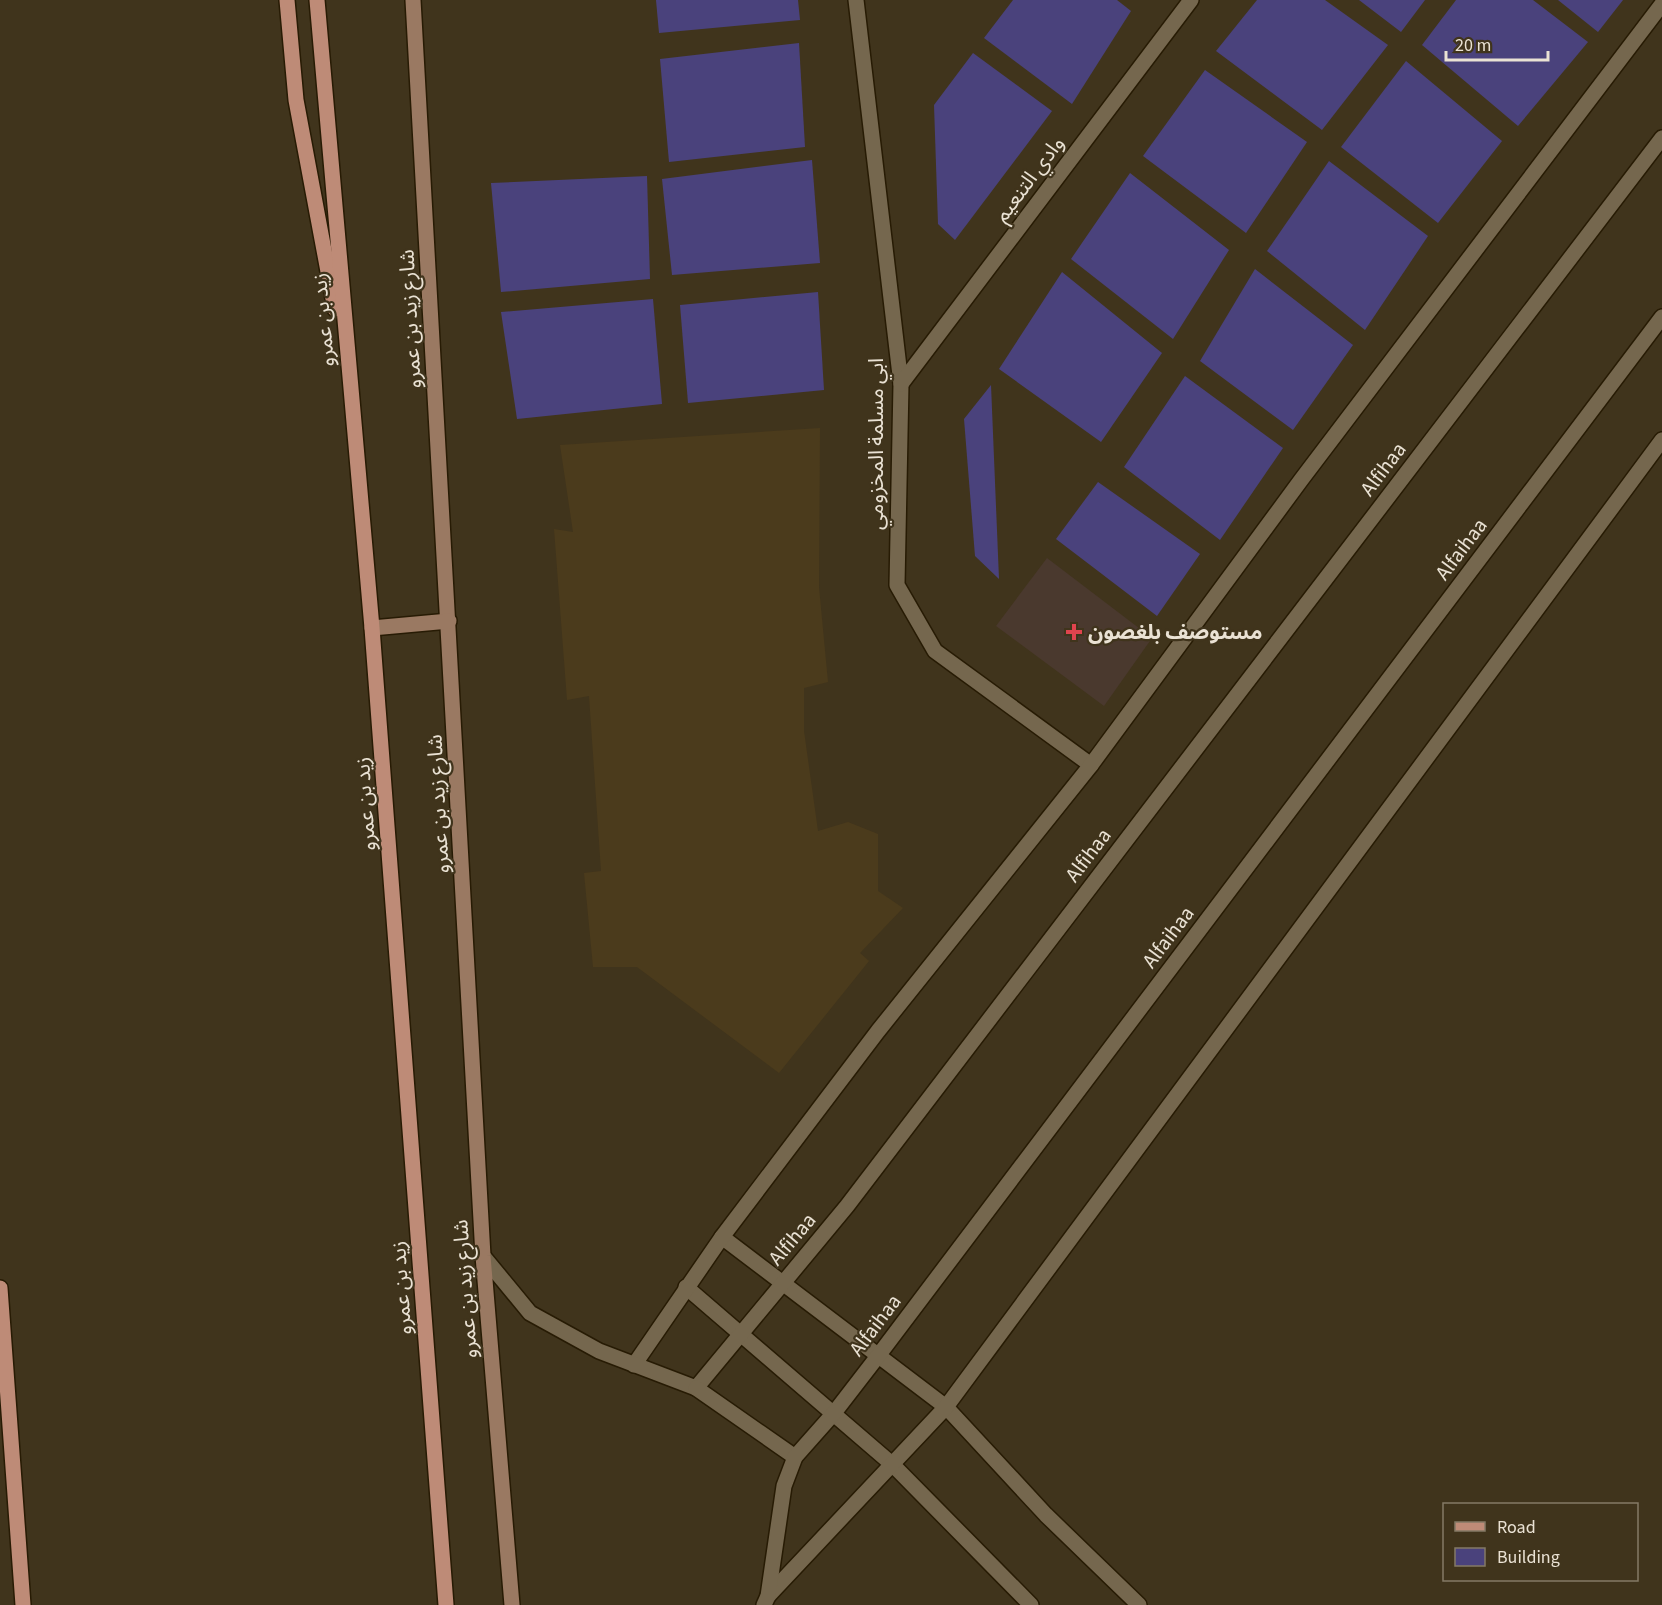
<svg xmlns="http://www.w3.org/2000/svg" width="1662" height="1605" viewBox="0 0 1662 1605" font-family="'Source Sans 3','Noto Sans Arabic',sans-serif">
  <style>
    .built { fill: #4b3b1c }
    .medical { fill: #4a392e }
    .building { fill: #4a427c }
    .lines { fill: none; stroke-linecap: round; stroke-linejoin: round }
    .minor-casing { stroke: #271b04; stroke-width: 18 }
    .tertiary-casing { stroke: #271b04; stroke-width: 18 }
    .secondary-casing { stroke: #271b04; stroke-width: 18 }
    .primary-casing { stroke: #271b04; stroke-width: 18 }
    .minor { stroke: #75674e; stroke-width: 15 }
    .tertiary { stroke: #75674e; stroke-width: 15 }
    .secondary { stroke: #9a7962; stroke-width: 15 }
    .primary { stroke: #be8b77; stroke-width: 15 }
    .health-dot { fill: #e0444e; stroke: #40341c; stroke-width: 2 }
    .labels { text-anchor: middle; stroke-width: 4.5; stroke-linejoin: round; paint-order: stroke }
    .street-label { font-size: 21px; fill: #eae2d4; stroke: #40341c }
    .poi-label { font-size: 21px; font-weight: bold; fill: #eae2d4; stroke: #40341c; text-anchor: start }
  </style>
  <rect width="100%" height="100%" fill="#40341c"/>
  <polygon class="built" points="820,428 819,587 828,682 804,688 804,731 818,831 848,822 878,834 878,891 903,908 860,953 869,961 779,1073 637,967 593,967 584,873 601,871 589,696 567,700 554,529 573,532 560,445"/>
  <polygon class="medical" points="1047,558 1152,638 1104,706 996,626"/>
  <g class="building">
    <polygon points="656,0 798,0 800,20 659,33"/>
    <polygon points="1013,0 1117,0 1131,11 1072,104 984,38"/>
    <polygon points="1257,0 1325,0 1388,45 1322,130 1216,51"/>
    <polygon points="1359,0 1425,0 1401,32"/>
    <polygon points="1456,0 1533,0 1588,42 1518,126 1422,45"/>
    <polygon points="1558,0 1623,0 1598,32"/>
    <polygon points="799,43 805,147 669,162 660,59"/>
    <polygon points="973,53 1052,111 955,240 938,224 934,105"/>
    <polygon points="1406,61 1502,141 1438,223 1341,147"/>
    <polygon points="1205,70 1307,142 1246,233 1143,156"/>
    <polygon points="812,160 820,263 672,275 662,179"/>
    <polygon points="1329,161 1428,236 1365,330 1267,251"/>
    <polygon points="1130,173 1229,250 1173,339 1071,259"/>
    <polygon points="647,176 650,279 501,292 491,183"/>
    <polygon points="1255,269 1353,345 1293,430 1200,361"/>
    <polygon points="1062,272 1162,353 1101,442 999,369"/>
    <polygon points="818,292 824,390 688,403 680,305"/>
    <polygon points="653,299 662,404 517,419 501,312"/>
    <polygon points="1185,376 1283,448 1220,540 1124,467"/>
    <polygon points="991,385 999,579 975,556 964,419"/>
    <polygon points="1098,482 1200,554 1157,616 1056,539"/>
  </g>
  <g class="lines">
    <defs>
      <g id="minor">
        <polyline points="856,0 901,384 897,585 935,651 1091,765"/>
        <polyline points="901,384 1191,0"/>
        <polyline points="722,1237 946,1407 1046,1515 1139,1605"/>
        <polyline points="686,1287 893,1465 1031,1605"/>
        <polyline points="634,1365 722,1237 878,1031 1091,765 1301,480 1662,4"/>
        <polyline points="768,1596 946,1407 1662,440"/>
      </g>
      <g id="tertiary">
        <polyline points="483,1256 530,1313 599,1351 696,1388 847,1206 1662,138"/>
        <polyline points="696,1388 795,1457"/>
        <polyline points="764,1605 768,1596 784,1486 795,1457 834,1413 878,1356 1662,317"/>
      </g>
      <g id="secondary">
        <polyline points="413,0 483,1256 512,1605"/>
        <polyline points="372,628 449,621"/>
      </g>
      <g id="primary">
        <polyline points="287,0 296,100 335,309"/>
        <polyline points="317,0 372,628 446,1605"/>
        <polyline points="0,1288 23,1605"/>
      </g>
    </defs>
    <use href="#minor" class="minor-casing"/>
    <use href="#tertiary" class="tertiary-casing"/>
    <use href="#secondary" class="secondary-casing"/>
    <use href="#primary" class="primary-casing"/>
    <use href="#minor" class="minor"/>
    <use href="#tertiary" class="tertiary"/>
    <use href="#secondary" class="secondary"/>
    <use href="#primary" class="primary"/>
  </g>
  <path class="health-dot" d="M1071 623h6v6h6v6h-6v6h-6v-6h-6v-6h6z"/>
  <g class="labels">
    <g class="street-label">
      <text transform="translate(1029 179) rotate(-53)" y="7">وادي التنعيم</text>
      <text transform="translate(410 319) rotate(-93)" y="7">شارع زيد بن عمرو</text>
      <text transform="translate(323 320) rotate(-95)" y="7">زيد بن عمرو</text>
      <text transform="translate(876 444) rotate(-90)" y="7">ابي مسلمة المخزومي</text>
      <text transform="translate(1383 469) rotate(-53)" y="7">Alfihaa</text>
      <text transform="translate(1461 549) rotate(-53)" y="7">Alfaihaa</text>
      <text transform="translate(365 804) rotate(-94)" y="7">زيد بن عمرو</text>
      <text transform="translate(438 804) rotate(-93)" y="7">شارع زيد بن عمرو</text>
      <text transform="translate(1088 855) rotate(-53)" y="7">Alfihaa</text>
      <text transform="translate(1168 937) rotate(-53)" y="7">Alfaihaa</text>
      <text transform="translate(792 1239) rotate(-50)" y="7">Alfihaa</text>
      <text transform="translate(401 1288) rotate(-94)" y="7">زيد بن عمرو</text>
      <text transform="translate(465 1289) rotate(-94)" y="7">شارع زيد بن عمرو</text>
      <text transform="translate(875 1325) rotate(-53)" y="7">Alfaihaa</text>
    </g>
    <g class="poi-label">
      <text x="1088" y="639">مستوصف بلغصون</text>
    </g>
  </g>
  <rect x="1443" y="1503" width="195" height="78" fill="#40341c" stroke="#847a66" stroke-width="1.5"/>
  <rect x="1455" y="1522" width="30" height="9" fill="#be8b77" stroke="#847a66" stroke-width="1.5"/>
  <text x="1497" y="1533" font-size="18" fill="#eae2d4">Road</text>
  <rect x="1455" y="1548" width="30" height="18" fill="#4a427c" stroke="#847a66" stroke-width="1.5"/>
  <text x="1497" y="1563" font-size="18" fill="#eae2d4">Building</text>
  <path d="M1446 51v9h102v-9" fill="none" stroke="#eae2d4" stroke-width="3"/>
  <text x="1455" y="51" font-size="18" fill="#eae2d4" stroke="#40341c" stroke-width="4.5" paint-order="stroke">20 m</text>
</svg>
